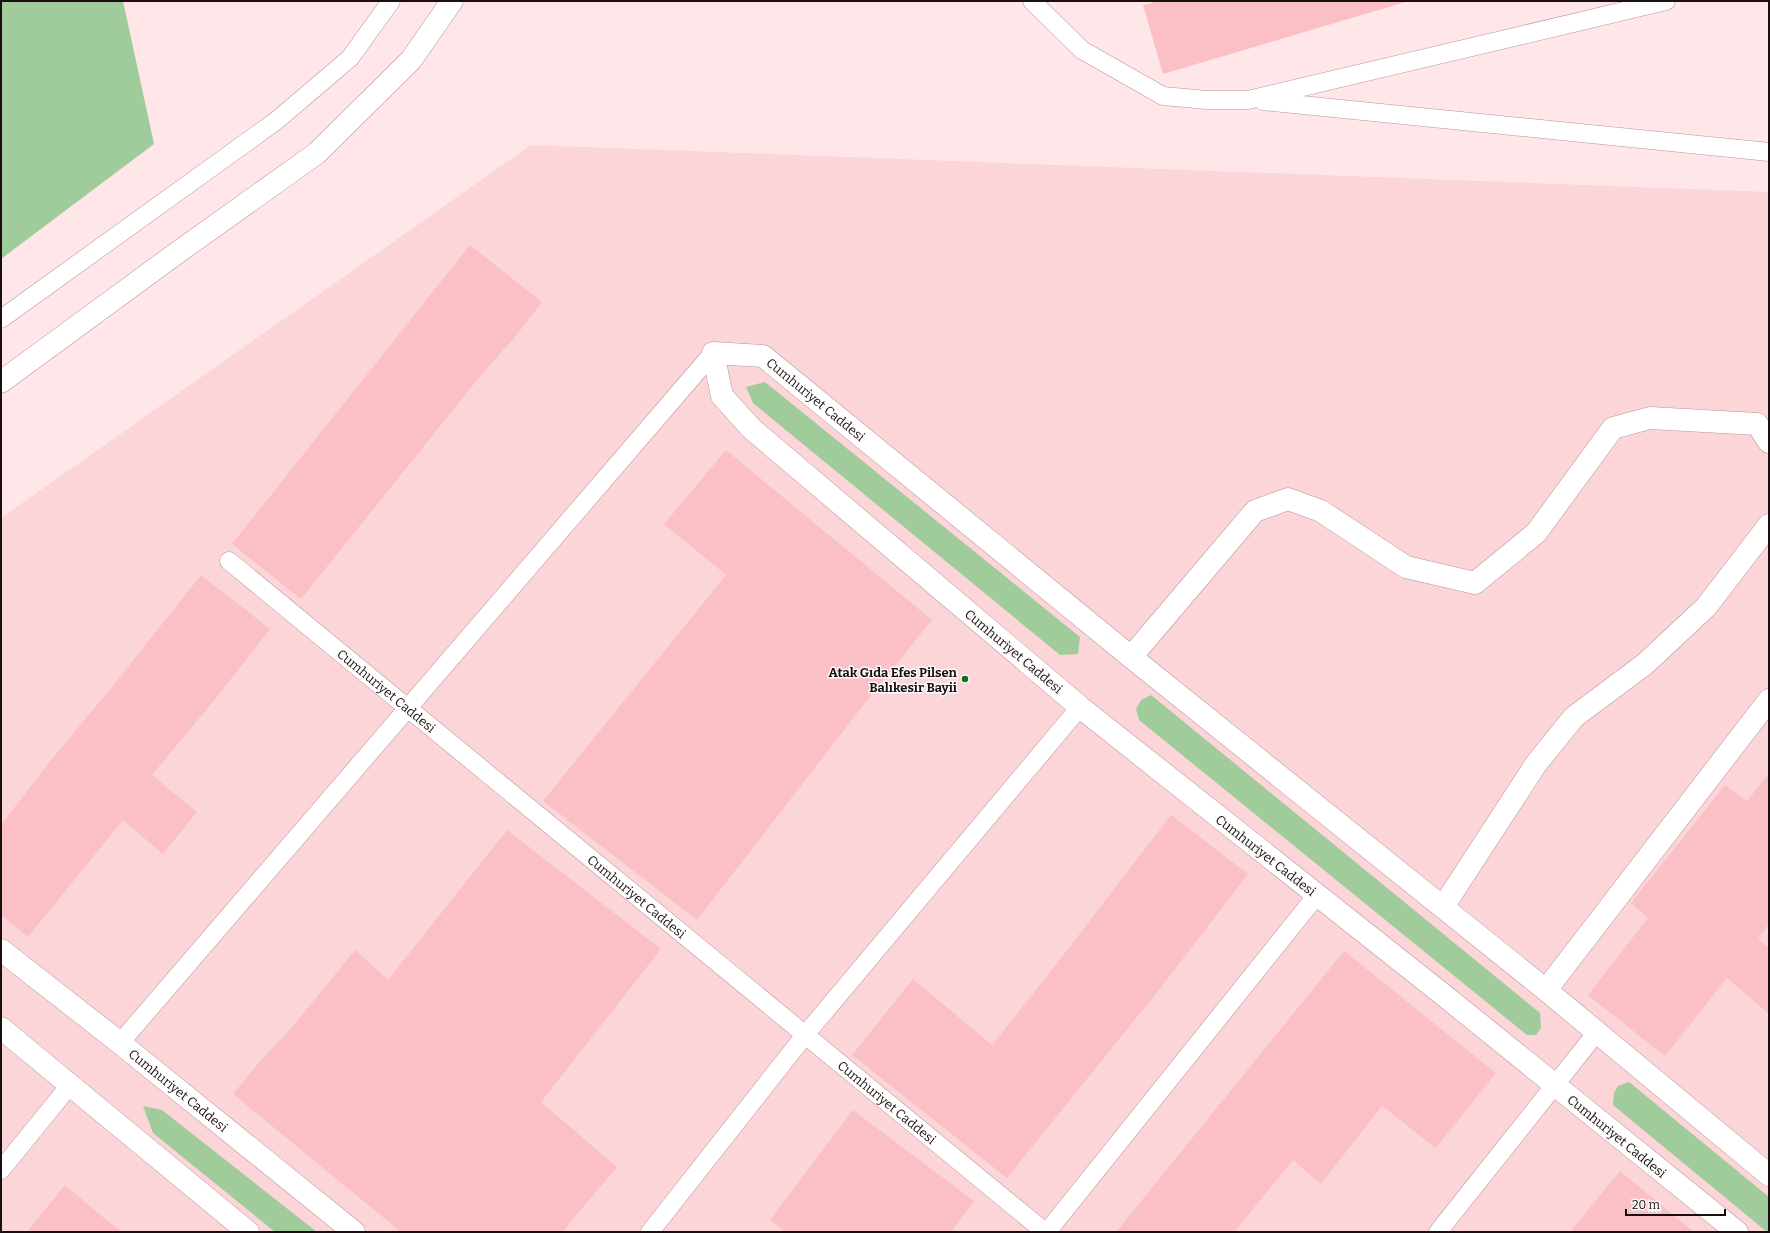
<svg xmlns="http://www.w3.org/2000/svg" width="1770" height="1233" viewBox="0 0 1770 1233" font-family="Bitter,serif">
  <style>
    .built { fill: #fcd5d8 }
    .green { fill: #a0cc9b }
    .building { fill: #fac0c5 }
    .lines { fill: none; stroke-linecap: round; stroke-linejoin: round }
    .lane-casing { stroke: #b99497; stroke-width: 19 }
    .street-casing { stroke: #b99497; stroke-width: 23 }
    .lane { stroke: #fff; stroke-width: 18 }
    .street { stroke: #fff; stroke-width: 22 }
    .poi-dot { fill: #196d16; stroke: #fafafa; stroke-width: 1.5 }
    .labels { text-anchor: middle; stroke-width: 3; stroke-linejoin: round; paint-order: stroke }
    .street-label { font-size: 13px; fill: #1b0e10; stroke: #fafafa }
    .poi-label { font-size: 13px; font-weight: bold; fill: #1b0e10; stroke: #fafafa; text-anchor: end }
  </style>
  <rect width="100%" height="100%" fill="#ffe6e8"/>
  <polygon class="built" points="531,145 1769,192 1769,1232 1,1232 1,518"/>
  <g class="green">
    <polygon points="1,1 123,1 154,144 1,259"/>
    <polygon points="765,382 1080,637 1078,654 1060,655 753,403 746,387"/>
    <polygon points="1151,695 1540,1013 1541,1028 1536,1035 1527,1035 1139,720 1136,709 1141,700"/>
    <polygon points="1629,1082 1769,1197 1769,1232 1767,1232 1613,1105 1614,1093 1618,1086"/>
    <polygon points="143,1106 162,1110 317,1232 275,1232 153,1133"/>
  </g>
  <g class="building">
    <polygon points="1158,1 1409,1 1163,74 1143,5"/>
    <polygon points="470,245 542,302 515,337 482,374 301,599 232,544"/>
    <polygon points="726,450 932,620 872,694 697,920 543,801 726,575 664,524"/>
    <polygon points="201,575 270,629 216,698 152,775 197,812 163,854 123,820 28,937 1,915 1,825 51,760 116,682"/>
    <polygon points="1769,773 1769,924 1758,939 1769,948 1769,1014 1727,978 1665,1056 1588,995 1648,918 1631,903 1725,785 1747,801"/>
    <polygon points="1171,815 1248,874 1162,986 1007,1178 852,1055 913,979 992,1045 1055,966"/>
    <polygon points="507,830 661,949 541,1102 617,1167 562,1232 401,1232 233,1094 261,1060 294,1025 355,950 388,980"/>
    <polygon points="1344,951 1496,1073 1436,1148 1382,1106 1321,1184 1293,1160 1234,1232 1116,1232"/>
    <polygon points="853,1110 974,1201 951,1232 786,1232 770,1220"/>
    <polygon points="1620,1171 1694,1232 1570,1232"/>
    <polygon points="65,1185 99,1214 122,1232 27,1232"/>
  </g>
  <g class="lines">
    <defs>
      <g id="lane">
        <polyline points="1032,1 1082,50 1163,96 1207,100 1248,100 1666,1"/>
        <polyline points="1263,101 1769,152"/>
        <polyline points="1,319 276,121 350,58 391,1"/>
        <path id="s1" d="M229,561L1045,1232"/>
        <polyline points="120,1043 713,353"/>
        <polyline points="1,1170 70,1085"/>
        <polyline points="650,1232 805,1035 1080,707"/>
        <polyline points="1047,1232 1317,895"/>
        <polyline points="1438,1232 1597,1032"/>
      </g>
      <g id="street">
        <polyline points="1,382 181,250 317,153 411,60 452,1"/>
        <polyline points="1131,657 1255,511 1288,499 1321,511 1406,567 1475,583 1536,533 1613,428 1650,418 1757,424 1769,442"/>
        <polyline points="1443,907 1536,764 1574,717 1645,664 1706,607 1769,525"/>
        <path id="s2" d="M1,950L120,1043L354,1232"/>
        <polyline points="1546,990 1769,700"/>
        <polyline points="1,1028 248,1232"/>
        <path id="s3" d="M1737,1232L1446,997L1080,707L752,429L722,396L713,353L763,356L1131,657L1546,990L1769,1175"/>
      </g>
    </defs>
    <use href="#lane" class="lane-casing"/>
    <use href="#street" class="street-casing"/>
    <use href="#lane" class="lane"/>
    <use href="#street" class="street"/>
  </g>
  <circle class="poi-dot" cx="965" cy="679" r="4"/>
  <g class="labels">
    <g class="street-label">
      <text dy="5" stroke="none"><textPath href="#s3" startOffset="1478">Cumhuriyet Caddesi</textPath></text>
      <text transform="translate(1014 651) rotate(40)" y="5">Cumhuriyet Caddesi</text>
      <text dy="5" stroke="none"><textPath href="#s1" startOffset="204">Cumhuriyet Caddesi</textPath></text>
      <text transform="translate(1266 855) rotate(38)" y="5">Cumhuriyet Caddesi</text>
      <text dy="5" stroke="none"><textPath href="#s1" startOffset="528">Cumhuriyet Caddesi</textPath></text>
      <text dy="5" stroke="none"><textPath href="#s2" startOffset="226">Cumhuriyet Caddesi</textPath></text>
      <text dy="5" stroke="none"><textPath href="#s1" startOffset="852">Cumhuriyet Caddesi</textPath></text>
      <text transform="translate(1617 1136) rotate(39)" y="5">Cumhuriyet Caddesi</text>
    </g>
    <g class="poi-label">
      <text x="957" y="677">Atak Gıda Efes Pilsen<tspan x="957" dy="15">Balıkesir Bayii</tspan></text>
    </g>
  </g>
  <rect width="1770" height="1233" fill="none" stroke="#1b0e10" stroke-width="4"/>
  <path d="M1626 1209v6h99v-6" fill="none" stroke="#1b0e10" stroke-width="2"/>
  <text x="1632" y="1209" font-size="12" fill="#1b0e10" stroke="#fafafa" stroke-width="3" paint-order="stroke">20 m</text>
</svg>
